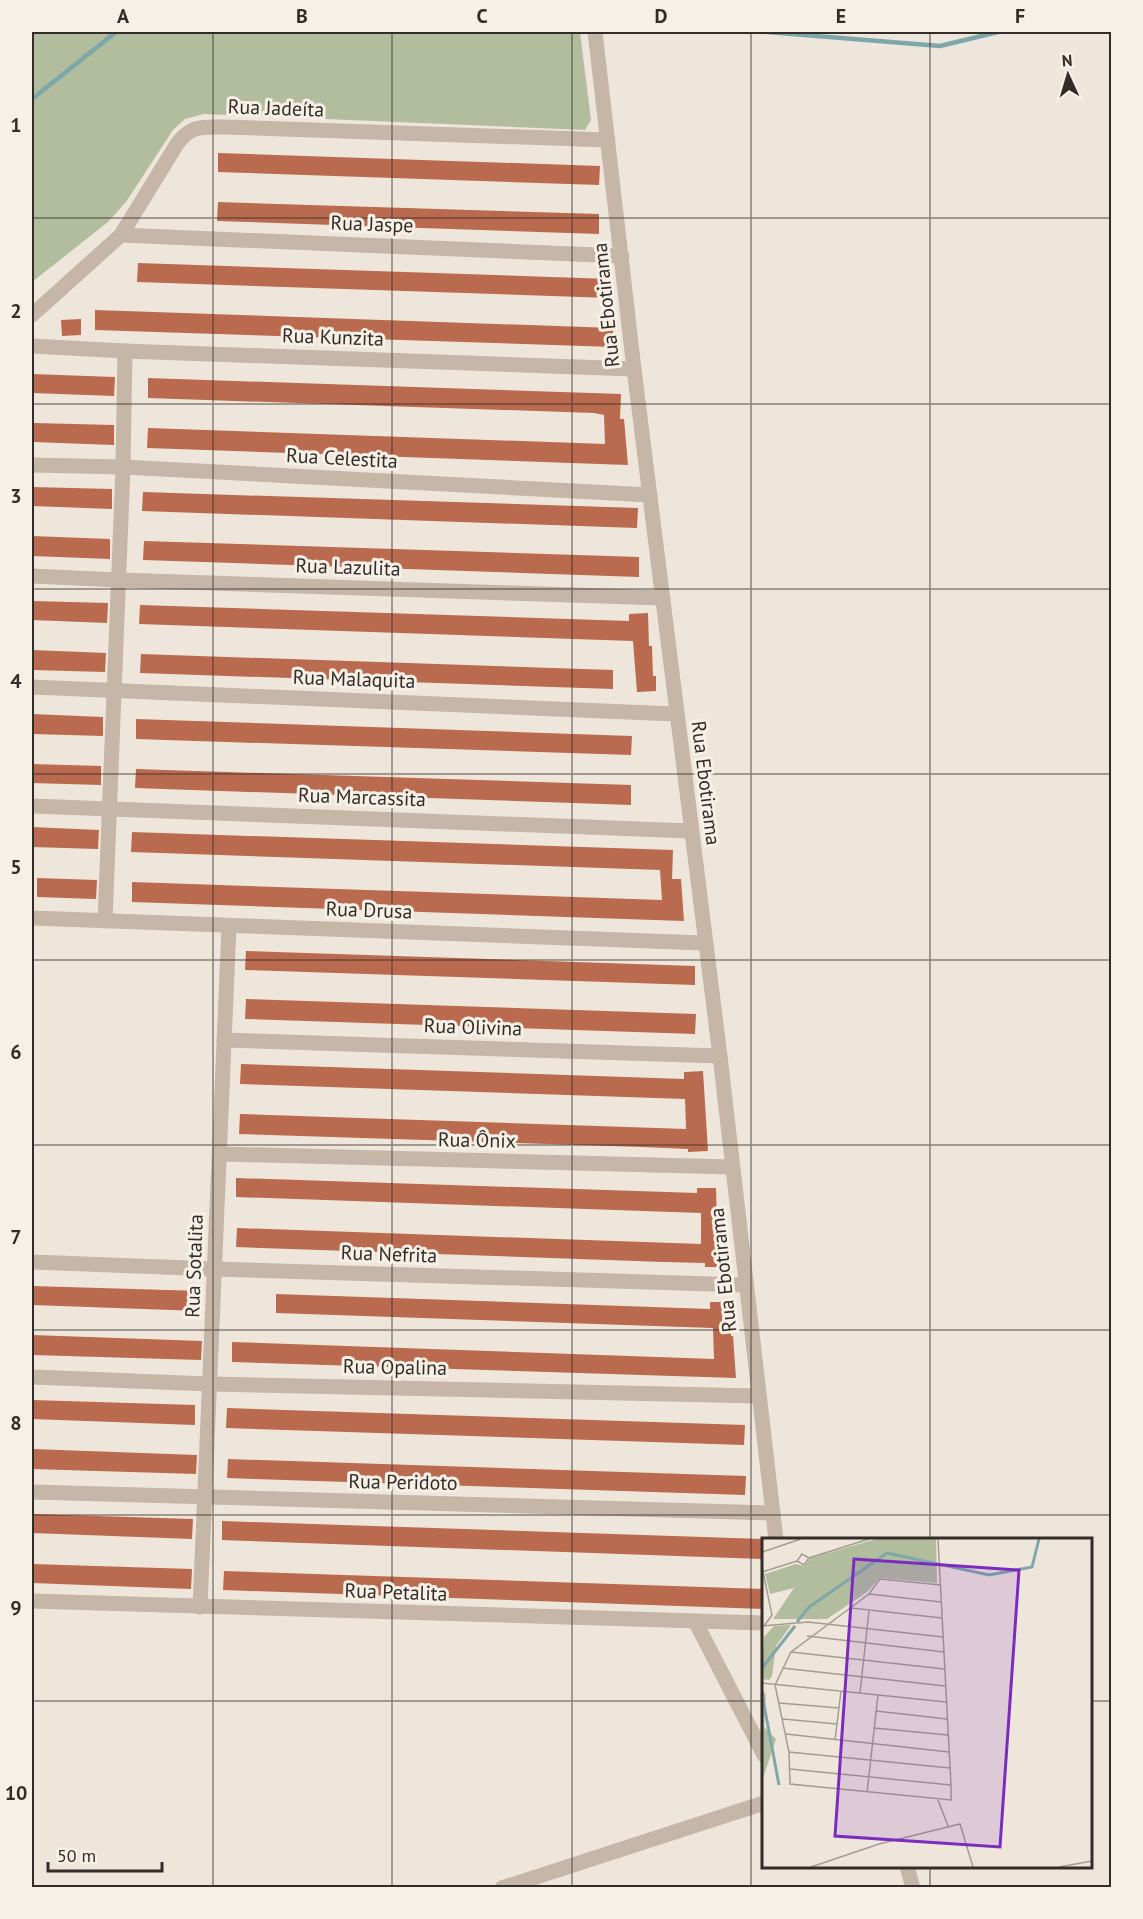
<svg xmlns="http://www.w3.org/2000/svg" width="1143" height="1919" viewBox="0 0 1143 1919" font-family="'PT Sans',sans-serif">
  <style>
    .green { fill: #b1bd9d }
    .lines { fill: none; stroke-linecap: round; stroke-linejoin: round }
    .stream { stroke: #7da7a9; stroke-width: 4.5 }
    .building { fill: #ba6a4e }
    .minor { stroke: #c6b6a8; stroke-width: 15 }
    .grid { fill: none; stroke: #342c28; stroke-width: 1.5; stroke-opacity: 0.55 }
    .labels { text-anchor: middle; stroke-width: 6; stroke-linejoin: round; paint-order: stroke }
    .street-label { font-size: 20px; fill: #342c28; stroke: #f7f0e7 }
    .inset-river { fill: none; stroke: #7da7a9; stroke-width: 3 }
    .inset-road { fill: none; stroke: #a49c93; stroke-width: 1.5 }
    .view { fill: #7b2cbf; fill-opacity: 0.15; stroke: #7b2cbf; stroke-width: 3 }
    .inset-edge { fill: none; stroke: #342c28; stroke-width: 3 }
    .neatline { fill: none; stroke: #342c28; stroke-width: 2 }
    .grid-label { font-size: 20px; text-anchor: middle; font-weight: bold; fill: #342c28 }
  </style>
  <rect width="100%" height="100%" fill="#efe6db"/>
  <polygon class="green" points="32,32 580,32 591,120 585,130 204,114 185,119 173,130 126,202 108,222 32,282"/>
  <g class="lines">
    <g class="stream">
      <polyline points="767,32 940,46 998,32"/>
      <polyline points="32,99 116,32"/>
    </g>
  </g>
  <g class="building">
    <polygon points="218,153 600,166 599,185 218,172"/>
    <polygon points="218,202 599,214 599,234 217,221"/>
    <polygon points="138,263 610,279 610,298 137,282"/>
    <polygon points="95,310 613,328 613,347 95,330"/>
    <polygon points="81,319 81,335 62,336 61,320"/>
    <polygon points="32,374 115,377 114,396 32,393"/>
    <polygon points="148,378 621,394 620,419 624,419 628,465 147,448 148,428 605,444 604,415 594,413 148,398"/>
    <polygon points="34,423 114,425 114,445 33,442"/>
    <polygon points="32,487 112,489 112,509 32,506"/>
    <polygon points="143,492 638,508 637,528 142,511"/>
    <polygon points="32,536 110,539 110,559 32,556"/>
    <polygon points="144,541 639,557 639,577 143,560"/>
    <polygon points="32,601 108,603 107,623 32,620"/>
    <polygon points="140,605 629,621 629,614 648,613 649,646 652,646 653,676 656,676 656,691 637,692 633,641 139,624"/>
    <polygon points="32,650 106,653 105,672 32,670"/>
    <polygon points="141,654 613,670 613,689 140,673"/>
    <polygon points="32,714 103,717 103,736 32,734"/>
    <polygon points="136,719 632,736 631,755 136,739"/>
    <polygon points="32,764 101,766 101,785 32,783"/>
    <polygon points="136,769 631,785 631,805 135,788"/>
    <polygon points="32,827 99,830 98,849 32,847"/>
    <polygon points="132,832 673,850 672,879 681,879 684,921 132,902 132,882 662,900 660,870 131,852"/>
    <polygon points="37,878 97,880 96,899 37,897"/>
    <polygon points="246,951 695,966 695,985 245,970"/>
    <polygon points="246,999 696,1014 695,1034 245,1019"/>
    <polygon points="241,1064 684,1079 684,1072 703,1071 708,1151 688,1152 688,1149 642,1147 239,1134 240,1114 686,1129 685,1099 240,1084"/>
    <polygon points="236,1178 697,1193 697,1188 716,1188 717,1221 721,1220 721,1251 725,1251 725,1267 705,1267 705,1263 664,1262 236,1247 237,1228 701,1244 701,1213 236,1197"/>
    <polygon points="32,1286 201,1291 200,1311 32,1305"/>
    <polygon points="276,1294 710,1309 710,1302 729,1302 731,1336 733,1336 736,1378 232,1362 232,1342 714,1359 713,1328 276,1313"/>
    <polygon points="32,1335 202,1341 201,1360 32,1355"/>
    <polygon points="32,1400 195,1405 195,1425 32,1419"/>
    <polygon points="227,1408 745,1425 744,1445 226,1428"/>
    <polygon points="32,1449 197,1455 196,1474 32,1469"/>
    <polygon points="228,1459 746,1476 745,1495 227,1478"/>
    <polygon points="32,1514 193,1519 192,1539 32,1533"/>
    <polygon points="222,1521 763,1539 762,1559 222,1540"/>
    <polygon points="32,1564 192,1569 191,1589 32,1583"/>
    <polygon points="224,1571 764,1589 764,1609 223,1590"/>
  </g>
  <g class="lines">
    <g class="minor">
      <polyline points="595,32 634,369 720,1056 776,1540"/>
      <polyline points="121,235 622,256"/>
      <path d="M32,315L121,235L177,144C191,125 202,127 224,127L608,140"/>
      <polyline points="32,346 125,351 634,369"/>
      <polyline points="32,465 123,467 650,495"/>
      <polyline points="32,576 119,580 663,598"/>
      <polyline points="32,687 675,714"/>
      <polyline points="32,806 691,831"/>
      <polyline points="32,918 704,943"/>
      <polyline points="105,921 123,467 125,351"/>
      <polyline points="224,1040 720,1056"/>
      <polyline points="220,1154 732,1167"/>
      <polyline points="32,1262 215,1269 745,1285"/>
      <polyline points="32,1377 210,1384 758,1396"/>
      <polyline points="32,1492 773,1513"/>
      <polyline points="32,1601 764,1623"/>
      <polyline points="200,1607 229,926"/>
      <polyline points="695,1621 764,1755"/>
      <polyline points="907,1866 913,1888"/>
      <polyline points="502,1888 764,1803"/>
    </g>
  </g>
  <path class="grid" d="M213,32V1888M392,32V1888M572,32V1888M751,32V1888M930,32V1540M32,218H1112M32,404H1112M32,589H1112M32,774H1112M32,960H1112M32,1145H1112M32,1330H1112M32,1515H1112M32,1701H764M1090,1701H1112M930,1866V1888"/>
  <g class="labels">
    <g class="street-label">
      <text transform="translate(276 108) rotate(2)" y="7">Rua Jadeíta</text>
      <text transform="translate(372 224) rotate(2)" y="7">Rua Jaspe</text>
      <text transform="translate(606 305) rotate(-96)" y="7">Rua Ebotirama</text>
      <text transform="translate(333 337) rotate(2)" y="7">Rua Kunzita</text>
      <text transform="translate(342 458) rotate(3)" y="7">Rua Celestita</text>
      <text transform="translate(348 567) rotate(2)" y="7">Rua Lazulita</text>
      <text transform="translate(354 679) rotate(2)" y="7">Rua Malaquita</text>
      <text transform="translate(706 783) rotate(83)" y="7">Rua Ebotirama</text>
      <text transform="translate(362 797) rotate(2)" y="7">Rua Marcassita</text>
      <text transform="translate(369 910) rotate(2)" y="7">Rua Drusa</text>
      <text transform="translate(473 1027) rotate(2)" y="7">Rua Olivina</text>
      <text transform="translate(477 1140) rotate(1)" y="7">Rua Ônix</text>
      <text transform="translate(389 1254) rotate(2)" y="7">Rua Nefrita</text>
      <text transform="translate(194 1266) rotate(-88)" y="7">Rua Sotalita</text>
      <text transform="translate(723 1270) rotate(-96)" y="7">Rua Ebotirama</text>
      <text transform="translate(395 1367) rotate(1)" y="7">Rua Opalina</text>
      <text transform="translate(403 1482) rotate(1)" y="7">Rua Peridoto</text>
      <text transform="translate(396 1592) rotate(2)" y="7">Rua Petalita</text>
    </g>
  </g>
  <g transform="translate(762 1538)">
    <rect width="330" height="330" fill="#efe6db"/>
    <path d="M114,1H174L175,45L118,40L105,54L65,81H11L32,50L8,56L3,36L34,26L42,28L49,20ZM29,87L14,108L10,138L7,142L0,141L2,99L12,88ZM0,150L4,157L2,189L14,201L0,243Z" fill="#b1bd9d"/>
    <path class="inset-river" d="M35,84L47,69L125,15L227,37L270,29L277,1M0,130L33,88M0,156L17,247"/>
    <path class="inset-road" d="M176,1L189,247V262L28,246L27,214L13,147L29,114L107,56L118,41L179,47M0,14L39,1M47,20L40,16L35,23L42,27L47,20L107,1M0,29L10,77L2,88M0,34L35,23M107,56L179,64M89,70L180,80M0,88L46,84L181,99M45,98L182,114M29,114L182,131M20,130L183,148M0,145L184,164M98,155L107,73M17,165L77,170M114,173L185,181M21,181L75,186M112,190L186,197M24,196L187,214M73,202L79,153M27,214L188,230M28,231L189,247M105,255L116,157M176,262L186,288M49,329L117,306L198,286L211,329M297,329L330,323"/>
    <path class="view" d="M92,21L257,32L238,309L73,298Z"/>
    <rect width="330" height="330" class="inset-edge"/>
  </g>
  <rect width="1143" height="1919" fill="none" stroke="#f7f0e7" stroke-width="66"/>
  <g transform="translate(1068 75) rotate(356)" stroke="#f7f0e7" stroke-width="4.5" paint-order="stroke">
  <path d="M0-4.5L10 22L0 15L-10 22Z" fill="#342c28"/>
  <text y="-9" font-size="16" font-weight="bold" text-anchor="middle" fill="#342c28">N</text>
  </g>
  <path d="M48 1862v9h114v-9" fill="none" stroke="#342c28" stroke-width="3"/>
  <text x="57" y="1862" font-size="18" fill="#342c28" stroke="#f7f0e7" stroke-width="4.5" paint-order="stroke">50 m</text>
  <rect x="33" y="33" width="1077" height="1853" class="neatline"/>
  <g class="grid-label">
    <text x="123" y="23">A</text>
    <text x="302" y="23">B</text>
    <text x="482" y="23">C</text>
    <text x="661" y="23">D</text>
    <text x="841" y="23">E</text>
    <text x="1020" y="23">F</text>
    <text x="16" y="132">1</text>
    <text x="16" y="318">2</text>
    <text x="16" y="503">3</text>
    <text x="16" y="688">4</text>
    <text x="16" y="874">5</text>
    <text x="16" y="1059">6</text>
    <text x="16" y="1244">7</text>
    <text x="16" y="1430">8</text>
    <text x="16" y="1615">9</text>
    <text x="16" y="1800">10</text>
  </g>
</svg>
